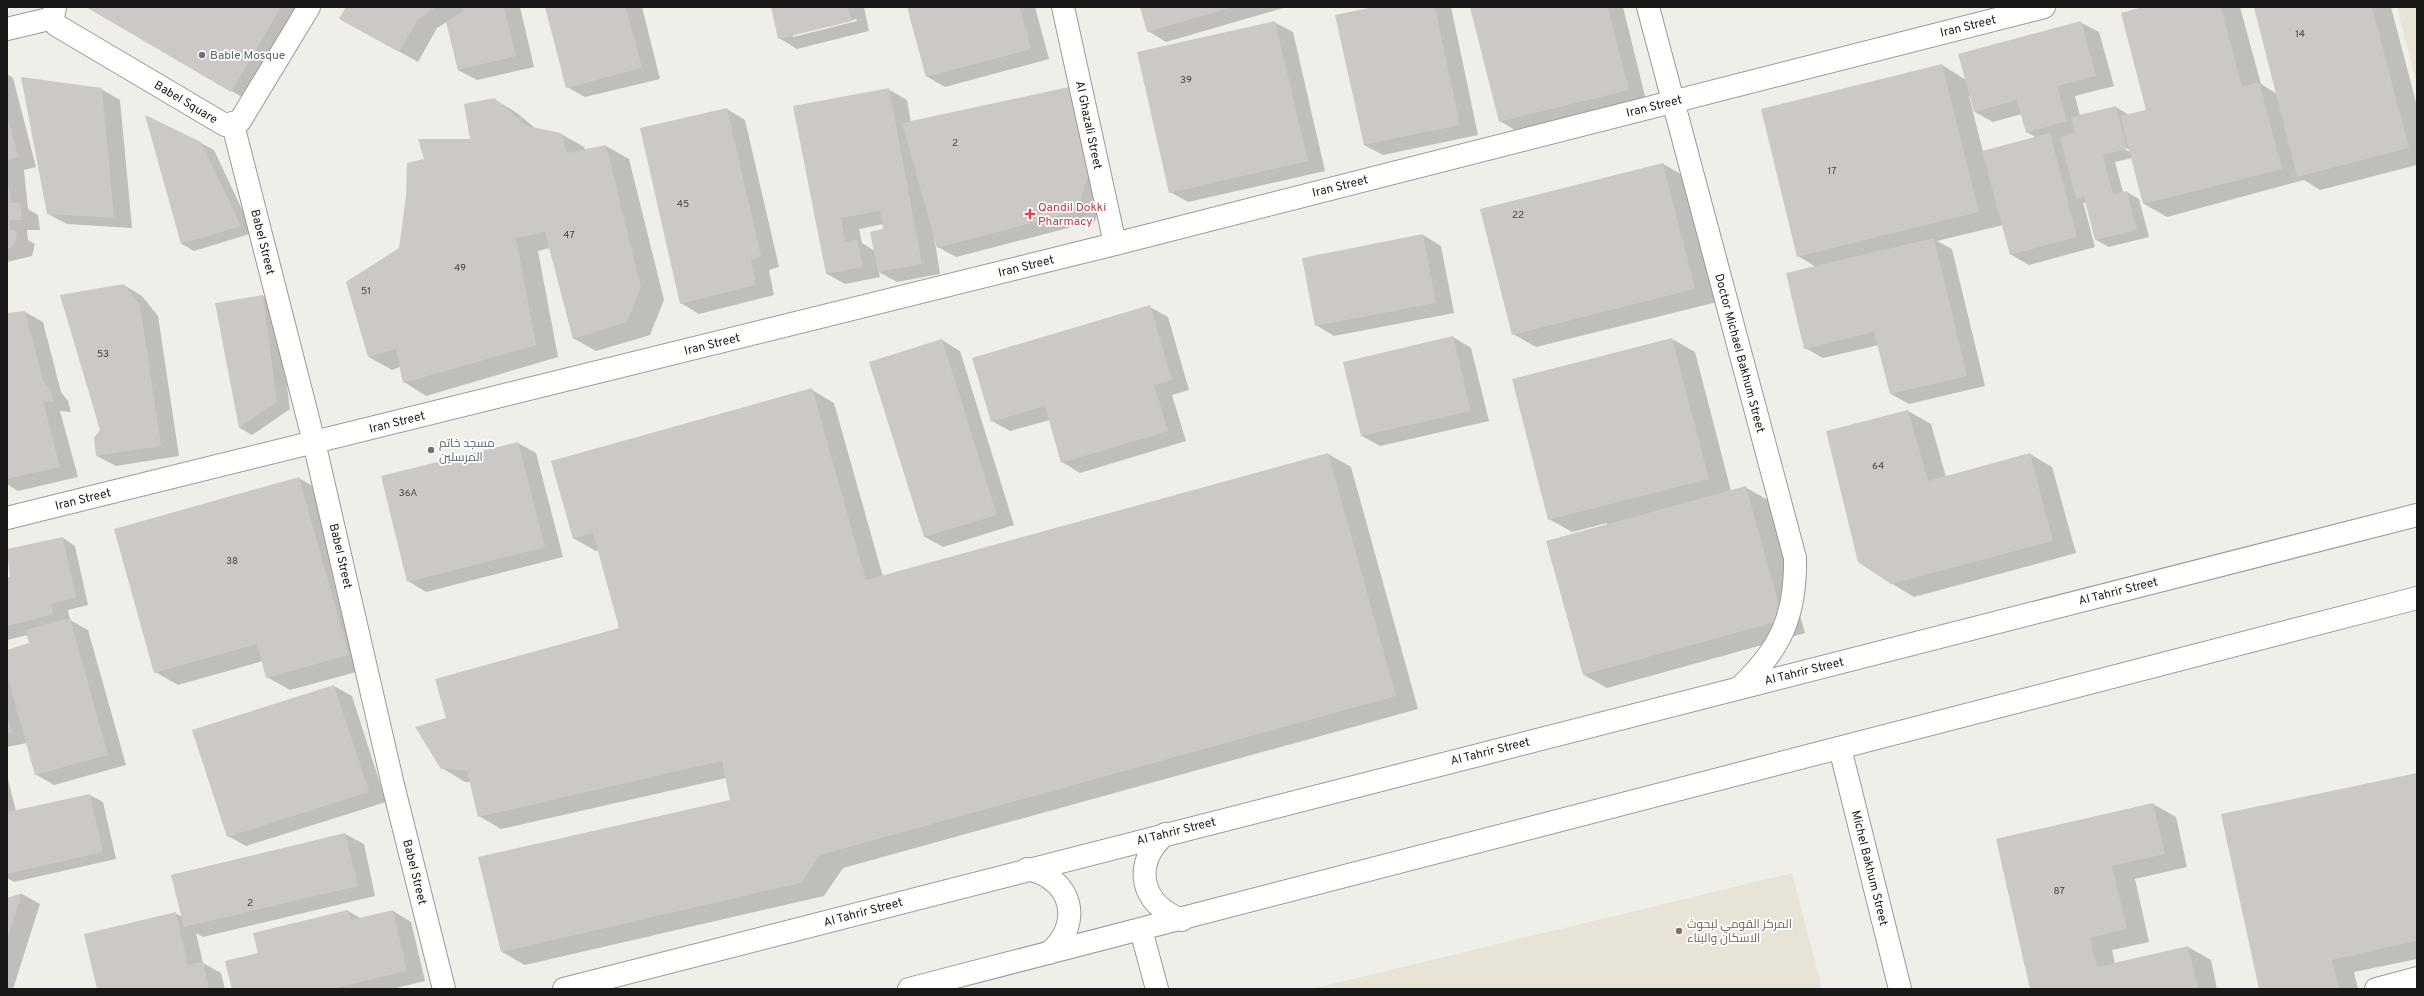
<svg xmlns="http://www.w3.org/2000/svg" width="2424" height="996" viewBox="0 0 2424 996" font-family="Overpass,Cairo,sans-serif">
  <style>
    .built { fill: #e7e3d7 }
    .shadow { fill: #0003; fill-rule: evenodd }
    .building { fill: #ccc8c5 }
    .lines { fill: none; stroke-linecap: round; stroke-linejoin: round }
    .minor-casing { stroke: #9b9a96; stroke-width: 24 }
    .major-casing { stroke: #9b9a96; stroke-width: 24 }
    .minor { stroke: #fff; stroke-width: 22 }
    .major { stroke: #fff; stroke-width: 22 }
    .worship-dot { fill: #6b7280; stroke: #fff; stroke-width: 1.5 }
    .health-dot { fill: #e0444e; stroke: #fff; stroke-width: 1.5 }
    .education-dot { fill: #8d6e63; stroke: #fff; stroke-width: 1.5 }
    .labels { text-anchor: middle; stroke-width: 3.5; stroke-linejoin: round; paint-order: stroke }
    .number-label { font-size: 10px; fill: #454442 }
    .street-label { font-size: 12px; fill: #181816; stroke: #fff }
    .worship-label { font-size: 12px; fill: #5b616d; stroke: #fff; text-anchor: start }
    .health-label { font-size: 12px; fill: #be3a42; stroke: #fff; text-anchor: start }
    .education-label { font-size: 12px; fill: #785e54; stroke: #fff; text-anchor: start }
  </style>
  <rect width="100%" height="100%" fill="#efeee9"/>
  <g class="built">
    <polygon points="2397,7 2417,7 2417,85"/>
    <polygon points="1792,873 1822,989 1311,989"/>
  </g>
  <g class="shadow">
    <polygon points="87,7 311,7 254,104"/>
    <polygon points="347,7 520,7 534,67 477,80 458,70 447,22 437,28 418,62 359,29"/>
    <polygon points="546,7 642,7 660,79 585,97 567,87"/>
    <path d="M772,7H864L869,31L797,49L779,38ZM856,19L857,21L793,37V35Z"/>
    <polygon points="908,7 1035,7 1049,59 945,87 926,76"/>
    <polygon points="1141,7 1287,7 1166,42 1148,31"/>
    <polygon points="1379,7 1451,7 1478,135 1383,155 1364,145"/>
    <polygon points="1471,7 1623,7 1646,100 1518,132 1500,121"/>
    <path d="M2147,7H2240L2261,84L2277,94L2255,7H2391L2417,106V165L2320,190L2304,180L2167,217L2144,204L2132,158L2115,162L2123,192H2127L2139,199L2149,237L2109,247L2096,240L2087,204L2083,202L2095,247L2029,265L2010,254L2003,225L1937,241L1952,249L1985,386L1909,404L1891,394L1879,345L1823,358L1805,348L1816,267L1798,256L1942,65L1966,80L2080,22L2099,32L2114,86L2075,96L2080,116L2116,107L2129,115L2147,110ZM1969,96H1971L1975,112L1993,122L2022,114L2027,132L2037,138L1983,152ZM2123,146L2130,150V152L2122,148Z"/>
    <polygon points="1274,22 1293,32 1325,171 1188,202 1170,192"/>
    <polygon points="7,74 13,78 36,167 24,170 28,209 38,215 40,230 27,230 28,240 35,244 32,256 7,262"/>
    <path d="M1069,88L1087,98L1106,185L1095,221L956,257L938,247L933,229L940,274L897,282L879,272L880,277L845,284L827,274L794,107L888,89L907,100L911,123ZM883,224L885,230L875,251L862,243L859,229Z"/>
    <polygon points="101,89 120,100 132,228 67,224 48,214"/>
    <polygon points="494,99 517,113 536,129 561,134 584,147 585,150 606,146 629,159 664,300 650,335 596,351 573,338 550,248 538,251 558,357 426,396 404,382 400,367 392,370 369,357 425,160 471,140"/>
    <polygon points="727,109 745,120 779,267 769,270 774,295 699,314 681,303"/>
    <polygon points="201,143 214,150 253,233 194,251 182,244"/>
    <polygon points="1663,164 1686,177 1717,302 1536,347 1513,334"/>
    <polygon points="1423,235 1441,246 1454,313 1334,336 1316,325"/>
    <polygon points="124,285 142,296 158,316 179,456 116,466 97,456"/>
    <polygon points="263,296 276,304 290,409 252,435 240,428 217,304"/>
    <polygon points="1150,307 1168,317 1189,390 1172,395 1186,441 1080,473 1062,462 1050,420 1010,431 992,421"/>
    <polygon points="25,312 43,322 61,392 68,401 71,412 60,411 78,477 18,491 7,484 7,314"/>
    <polygon points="1453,337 1471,348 1489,421 1380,446 1362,436"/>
    <polygon points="1672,339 1695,352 1731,491 1745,487 1768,500 1805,633 1607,688 1584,675 1607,523 1572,532 1549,519"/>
    <polygon points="942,340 960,351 1014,525 943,547 925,537"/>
    <polygon points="812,390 834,403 883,577 1328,454 1351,467 1418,709 843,868 824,896 525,965 502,952 732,800 726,778 501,829 479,816 471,782 465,782 442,768 447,719 621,629 599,550 596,551 573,538"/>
    <polygon points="1908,411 1931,424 1946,477 2030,454 2052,467 2076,553 1914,597 1891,583 1828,432"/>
    <polygon points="518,443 536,453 563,557 426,592 408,581"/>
    <polygon points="299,478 321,491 371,668 290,690 267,677 263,661 178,685 155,672"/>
    <polygon points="63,538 75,546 88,605 68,610 70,620 88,630 126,765 54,785 35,774 27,743 7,747 7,651 30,644 28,635 7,640 7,580 11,576 7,550"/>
    <polygon points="334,686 352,696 386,802 246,846 228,836"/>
    <polygon points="7,775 16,811 90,795 103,802 116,859 14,882 7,878"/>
    <polygon points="2417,775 2417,959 2354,972 2358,989 2260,989"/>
    <polygon points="2153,804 2176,817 2187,867 2135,879 2149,942 2112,950 2115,964 2188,947 2211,960 2217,989 2031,989 1997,839"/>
    <polygon points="345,834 364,844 375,896 203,937 196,933 203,963 221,973 225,989 98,989 175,913 182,917 172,875"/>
    <polygon points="22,894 40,904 13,989 7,989 7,899"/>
    <polygon points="348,911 362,919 393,911 411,922 425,981 392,989 233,989"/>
  </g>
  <g class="building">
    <polygon points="86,7 281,7 231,92"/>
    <polygon points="346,7 436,7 419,18 399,52 339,19"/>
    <polygon points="461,7 504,7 516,56 458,70 446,22 463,11"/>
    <polygon points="545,7 626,7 642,68 566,88"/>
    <polygon points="771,7 848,7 852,21 778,39"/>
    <polygon points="907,7 1020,7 1031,49 926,77"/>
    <polygon points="1140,7 1232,7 1147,32"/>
    <polygon points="1374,7 1435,7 1460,125 1364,145 1335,15"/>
    <polygon points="1470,7 1608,7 1629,90 1499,122"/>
    <polygon points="2143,7 2221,7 2242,87 2259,82 2282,169 2143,204 2120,116 2146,110 2121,13"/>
    <polygon points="2254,7 2372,7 2409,148 2297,177"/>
    <polygon points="1275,21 1308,161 1169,193 1137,52"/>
    <polygon points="2081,21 2096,76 2057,86 2067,121 2026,133 2017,100 1974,112 1958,54"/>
    <polygon points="1942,64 1979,212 1797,257 1761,109"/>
    <polygon points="21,77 102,88 114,218 47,214"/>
    <polygon points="1069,87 1089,174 1077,211 937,248 902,123"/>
    <polygon points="889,88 922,264 878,272 870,232 883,229 880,211 841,218 845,242 857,240 863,267 826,274 793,106"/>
    <polygon points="494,98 527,126 561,133 567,153 606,145 641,287 627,322 573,339 545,232 516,238 536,345 403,383 396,349 368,357 346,282 399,248 406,197 407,163 424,159 418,139 470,139 464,104"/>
    <polygon points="2116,106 2127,149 2103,155 2113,194 2127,191 2137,230 2095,240 2084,197 2076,199 2060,137 2075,133 2071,117"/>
    <polygon points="727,108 761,256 751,260 756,285 680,304 640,128"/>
    <polygon points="7,115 18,157 7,160"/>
    <polygon points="145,115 201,142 241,226 181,244"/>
    <polygon points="2050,133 2077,237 2010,255 1982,151"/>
    <polygon points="1663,163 1695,289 1512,335 1480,209"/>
    <polygon points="7,176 11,203 20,203 22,220 9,220 10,229 17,232 14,246 7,248"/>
    <polygon points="1423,234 1436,303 1315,326 1302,258"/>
    <polygon points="1934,238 1967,376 1890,394 1874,332 1804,349 1786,273"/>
    <polygon points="124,284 140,305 161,446 96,456 94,438 100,430 60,295"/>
    <polygon points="263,295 277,402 239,428 215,303"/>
    <polygon points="1150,305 1172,380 1154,385 1168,431 1061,463 1045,406 991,422 972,358"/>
    <polygon points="25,311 43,380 50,390 54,402 43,401 60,467 7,479 7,313"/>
    <polygon points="1453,336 1471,411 1361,436 1343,362"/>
    <polygon points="1672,338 1709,479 1548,520 1512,379"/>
    <polygon points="942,339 997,515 924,537 869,362"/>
    <polygon points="812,388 866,580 1328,453 1396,696 820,855 801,883 501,952 478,857 730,800 722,761 478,817 467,771 441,769 415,727 446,718 435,679 619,628 593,533 573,539 551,461"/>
    <polygon points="1908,410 1928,481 2030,453 2053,541 1891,584 1858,562 1826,431"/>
    <polygon points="518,442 545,547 407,582 381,476"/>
    <polygon points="299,477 349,655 266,678 257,644 154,673 114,529"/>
    <polygon points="1746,486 1783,620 1583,675 1546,541"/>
    <polygon points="63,537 76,598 50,604 54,614 7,626 7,578 10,577 7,549"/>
    <polygon points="70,618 108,755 35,775 7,675 7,650 29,643 25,630"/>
    <polygon points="334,685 369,792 227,837 192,730"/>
    <polygon points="7,716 12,732 7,733"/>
    <polygon points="2417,773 2417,941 2332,960 2339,989 2259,989 2221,814"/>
    <polygon points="90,794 103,852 7,874 7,812"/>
    <polygon points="2153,803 2165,854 2112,866 2127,929 2090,938 2097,967 2188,946 2198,989 2030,989 1996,839"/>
    <polygon points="345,833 358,886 184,927 171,875"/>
    <polygon points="22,893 7,939 7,898"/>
    <polygon points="348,910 351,920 393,910 407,971 332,989 232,989 225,961 258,953 253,933"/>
    <polygon points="176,912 188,965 203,962 209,989 97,989 84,934"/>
  </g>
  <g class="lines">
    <defs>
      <g id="minor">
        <polyline points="55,7 53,18 56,25 225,125 240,121 309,7"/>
        <polyline points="1063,7 1115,244"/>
        <path d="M1648,7L1795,558C1796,615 1781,649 1740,687"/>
        <polyline points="7,29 53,18"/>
        <polyline points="233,125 314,442 393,785 444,989"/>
        <polyline points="7,518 1115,244 2044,7"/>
        <polyline points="1840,748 1900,989"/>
        <polyline points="1141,930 1157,989"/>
        <polyline points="2376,989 2417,978"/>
      </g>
      <g id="major">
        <path d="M1165,834C1132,864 1140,904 1182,920"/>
        <path d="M1027,869C1072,878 1084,923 1049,953"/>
        <polyline points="564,989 2417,515"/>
        <polyline points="909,989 2417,598"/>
      </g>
    </defs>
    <use href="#minor" class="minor-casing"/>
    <use href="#major" class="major-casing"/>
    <use href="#minor" class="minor"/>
    <use href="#major" class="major"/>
  </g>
  <g class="worship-dot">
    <circle cx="202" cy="55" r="4"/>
    <circle cx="431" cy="450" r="4"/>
  </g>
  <path class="health-dot" d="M1028 208h4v4h4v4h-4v4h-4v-4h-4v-4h4z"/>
  <circle class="education-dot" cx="1679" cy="931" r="4"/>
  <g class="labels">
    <g class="number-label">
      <text x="2300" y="37">14</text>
      <text x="1186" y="83">39</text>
      <text x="955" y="146">2</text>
      <text x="1832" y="174">17</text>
      <text x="683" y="207">45</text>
      <text x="1518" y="218">22</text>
      <text x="569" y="238">47</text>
      <text x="460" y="271">49</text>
      <text x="366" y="294">51</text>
      <text x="103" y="357">53</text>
      <text x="1878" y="469">64</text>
      <text x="408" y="496">36A</text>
      <text x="232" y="564">38</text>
      <text x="2059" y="894">87</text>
      <text x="250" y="906">2</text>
    </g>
    <g class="street-label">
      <text transform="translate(1968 26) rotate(-14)" y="4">Iran Street</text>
      <text transform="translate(186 102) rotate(31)" y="4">Babel Square</text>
      <text transform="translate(1654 106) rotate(-14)" y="4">Iran Street</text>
      <text transform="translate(1089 125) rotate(78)" y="4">Al Ghazali Street</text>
      <text transform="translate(1340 186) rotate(-14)" y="4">Iran Street</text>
      <text transform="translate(263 242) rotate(76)" y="4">Babel Street</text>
      <text transform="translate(1026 266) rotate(-14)" y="4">Iran Street</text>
      <text transform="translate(712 344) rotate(-14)" y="4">Iran Street</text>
      <text transform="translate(1740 353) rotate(75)" y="4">Doctor Michael Bakhum Street</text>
      <text transform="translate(397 422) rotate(-14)" y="4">Iran Street</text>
      <text transform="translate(83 499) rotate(-14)" y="4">Iran Street</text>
      <text transform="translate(341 556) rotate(77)" y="4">Babel Street</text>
      <text transform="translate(2118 591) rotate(-14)" y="4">Al Tahrir Street</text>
      <text transform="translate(1804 671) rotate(-14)" y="4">Al Tahrir Street</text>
      <text transform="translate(1490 751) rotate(-14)" y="4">Al Tahrir Street</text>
      <text transform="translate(1176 831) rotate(-14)" y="4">Al Tahrir Street</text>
      <text transform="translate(1870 868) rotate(76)" y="4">Michel Bakhum Street</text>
      <text transform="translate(415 872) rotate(76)" y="4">Babel Street</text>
      <text transform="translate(863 912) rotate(-15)" y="4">Al Tahrir Street</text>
    </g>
    <g class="worship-label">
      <text x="210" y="59">Bable Mosque</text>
      <text x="439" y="447">مسجد خاتم<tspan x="439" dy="14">المرسلين</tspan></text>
    </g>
    <g class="health-label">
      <text x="1038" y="211">Qandil Dokki<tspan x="1038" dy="14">Pharmacy</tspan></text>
    </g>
    <g class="education-label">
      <text x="1687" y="928">المركز القومي لبحوث<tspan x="1687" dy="14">الاسكان والبناء</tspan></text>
    </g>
  </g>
  <rect width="2424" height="996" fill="none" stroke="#181816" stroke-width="16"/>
</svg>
